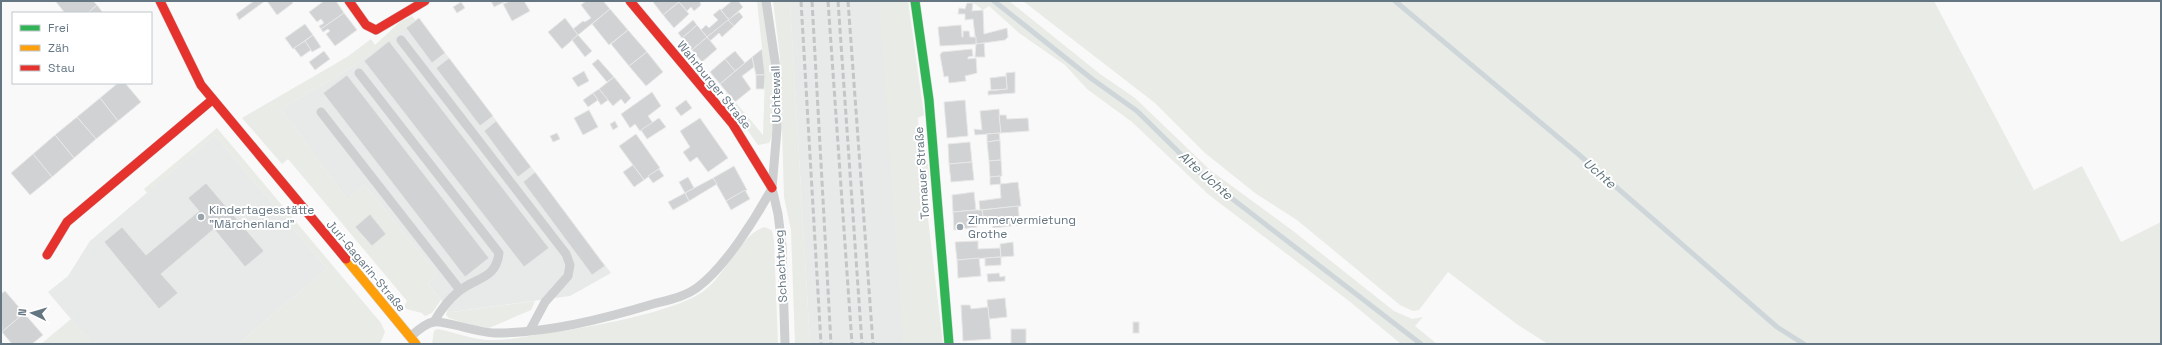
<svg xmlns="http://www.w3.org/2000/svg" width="2162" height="345" viewBox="0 0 2162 345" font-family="'Space Grotesk',sans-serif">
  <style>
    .built { fill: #e8e9e9 }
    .green { fill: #e8ebe6 }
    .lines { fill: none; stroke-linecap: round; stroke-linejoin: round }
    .stream { stroke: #ced6d9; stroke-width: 5 }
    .building { fill: #d0d2d3; stroke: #e8e8e8 }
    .fast-casing { stroke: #d5d6d7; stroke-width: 10 }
    .slow-casing { stroke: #d5d6d7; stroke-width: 10 }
    .jam-casing { stroke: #d5d6d7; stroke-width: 10 }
    .lane { stroke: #cecfd0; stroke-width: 9 }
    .fast { stroke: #30b455; stroke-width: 9 }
    .slow { stroke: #ff9f0a; stroke-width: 9 }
    .jam { stroke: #e5322d; stroke-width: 9 }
    .rail { stroke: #c3c5c6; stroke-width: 3; stroke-dasharray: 6 3; stroke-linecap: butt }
    .poi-dot { fill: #99a4ac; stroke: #fff; stroke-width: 1.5 }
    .labels { text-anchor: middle; stroke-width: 4; stroke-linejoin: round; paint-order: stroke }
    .street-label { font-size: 12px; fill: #657683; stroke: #fff }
    .poi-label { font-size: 12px; fill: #657683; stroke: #fff; text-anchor: start }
    .water-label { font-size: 13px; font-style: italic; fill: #60757c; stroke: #fff }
  </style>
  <rect width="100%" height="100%" fill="#f9f9f9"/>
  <g class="built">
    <polygon points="790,1 885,1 908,344 810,344"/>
    <polygon points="419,18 535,172 611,273 570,296 451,312 428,284 438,275 365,185 347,199 281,109 354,66"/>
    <polygon points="215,135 327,269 238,344 92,344 48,292 68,276 90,241"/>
  </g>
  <g class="green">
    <path d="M757,1H762C766,32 783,118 769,143L758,145L724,97L727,92L763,135L765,75Z"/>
    <polygon points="773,1 790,1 810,344 795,344 791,230 784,197 780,57"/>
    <polygon points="879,1 908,1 924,115 918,118 921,161 928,164 929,178 924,185 943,344 903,344"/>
    <polygon points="971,1 1009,1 1100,74 1135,98 1210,170 1293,231 1394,311 1412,319 1423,317 1415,326 1437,344 1401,344 1349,301 1209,195 1132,122 1087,89 1065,65 1019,33 989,6 983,10"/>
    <polygon points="1023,1 1934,1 2034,190 2082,166 2121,242 2161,222 2161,344 1548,344 1518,325 1448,272 1419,310 1413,311 1400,305 1297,220 1255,193 1205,153 1155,103"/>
    <polygon points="412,16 416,21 354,66 281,109 347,199 365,185 438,275 428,284 441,300 432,313 425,316 422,313 406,309 404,306 407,301 288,159 282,164 242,118 347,57 371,39 375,45 401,21"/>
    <polygon points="217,128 381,323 385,332 380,344 238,344 327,269 215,135 147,193 144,189"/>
    <path d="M764,227L772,230L774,241L778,344H432L434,331L437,329C454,332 470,339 487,340C510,341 532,335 554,332C590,327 677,312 705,290C726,274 740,235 764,227Z"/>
    <polygon points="535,301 531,310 489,328 471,325 449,318 446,315 448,308 452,312"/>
    <polygon points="71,319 92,344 41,344"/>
  </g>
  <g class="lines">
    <g class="stream">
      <polyline points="994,1 1092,79 1137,111 1204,177 1421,344"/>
      <polyline points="1395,1 1577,153 1777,327 1804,344"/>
    </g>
  </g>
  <g class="building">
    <polygon points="57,1 93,1 97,5 88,13 65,13 56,2"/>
    <polygon points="254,1 265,1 239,20 236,14"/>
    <polygon points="267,1 291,1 293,3 277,15"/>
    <polygon points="324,1 336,1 344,13 321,29 319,26 324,23 321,19 317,22 309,12"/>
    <polygon points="491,1 506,1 494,7"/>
    <polygon points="510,1 524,1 530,11 512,21 503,4"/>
    <polygon points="586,1 603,1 610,9 578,35 573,29 583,21 585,22 591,18 581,5"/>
    <polygon points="654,1 680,1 663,15 653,2"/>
    <polygon points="680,1 702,1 700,3 701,5 694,11 691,7 687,11 679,2"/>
    <polygon points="732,1 738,1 743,7 729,20 721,10"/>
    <polygon points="461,2 465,8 457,13 453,7"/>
    <polygon points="679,2 689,14 674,28 663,15"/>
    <polygon points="967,3 973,3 972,11 983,10 984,34 1007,28 1008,37 1005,40 976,44 973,19 965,20 965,14 958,14 959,8 965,9"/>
    <polygon points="97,5 103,13 88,13"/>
    <polygon points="610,9 628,30 609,45 592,24"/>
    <polygon points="720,9 729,20 707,37 701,30 706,25 709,28 718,20 713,15"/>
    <polygon points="739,12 743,17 734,26 728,20"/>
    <polygon points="344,13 357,30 335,46 326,34 330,31 328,29 323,32 321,29"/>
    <polygon points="419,18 445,53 432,63 406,28"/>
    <polygon points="565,18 578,35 562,49 548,32"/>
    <polygon points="693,20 697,25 682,38 678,33"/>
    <polygon points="728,20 734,26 722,37 719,33 710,41 707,37"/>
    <polygon points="305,24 313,35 293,49 285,38"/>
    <polygon points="697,25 707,37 692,50 682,38"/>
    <polygon points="961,25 962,37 963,37 963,31 969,31 970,37 976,37 976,44 940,46 938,27"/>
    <polygon points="628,30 647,52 629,66 611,44"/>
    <polygon points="313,35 321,47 312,52 305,41"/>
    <polygon points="578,35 592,51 585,57 572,40"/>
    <polygon points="707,37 717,49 702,62 692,50"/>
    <polygon points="305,41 311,50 301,57 294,48"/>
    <polygon points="389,41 549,248 524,267 364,61"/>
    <polygon points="984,43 985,57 975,57 976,44"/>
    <polygon points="762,49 765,75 756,75 752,57"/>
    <polygon points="972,49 973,56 968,57 968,59 976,58 977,73 965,76 966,81 949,83 948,76 944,77 940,55 942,52"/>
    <polygon points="324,51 330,59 315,70 309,62"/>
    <polygon points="735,51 745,63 735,71 725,59"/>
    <polygon points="647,52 663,72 646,86 629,66"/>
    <polygon points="752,57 754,67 742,76 751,89 735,102 720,84"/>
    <polygon points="449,58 493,116 480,126 436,68"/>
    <polygon points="598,59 614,77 607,82 592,64"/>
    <polygon points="725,59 735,71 720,84 710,72"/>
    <polygon points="584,71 589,81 578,87 572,78"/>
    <polygon points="1015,72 1015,93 988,95 988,91 1007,89 1006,73"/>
    <polygon points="347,75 489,258 465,277 323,93"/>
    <polygon points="756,75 765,75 764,89 756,89"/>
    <polygon points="1006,76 1007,89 991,90 990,78"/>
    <polygon points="614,77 631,98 625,104 621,99 613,106 599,89"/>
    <polygon points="118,83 125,83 141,102 118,121 100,98"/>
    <polygon points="599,89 608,100 601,105 593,93"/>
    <polygon points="652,92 661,106 648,116 653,123 640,131 635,124 630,128 621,114"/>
    <polygon points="593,93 598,100 588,107 583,100"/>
    <polygon points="100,98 118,121 96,139 77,117"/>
    <polygon points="686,100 692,108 681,116 675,108"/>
    <polygon points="965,100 968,136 947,138 944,102"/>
    <polygon points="999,109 1001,133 975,135 974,129 982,130 980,111"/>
    <polygon points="589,110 598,127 583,135 574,118"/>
    <polygon points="999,115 1006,115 1007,119 1028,118 1029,131 1001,133"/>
    <polygon points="77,117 96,139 74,158 55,135"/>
    <polygon points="659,118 666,127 647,139 641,130"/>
    <polygon points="700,118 728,158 708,172 697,157 690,162 683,152 690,147 680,131"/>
    <polygon points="496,121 531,167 518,177 484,131"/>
    <polygon points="615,121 618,127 613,130 610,124"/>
    <polygon points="557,133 560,139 553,142 550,136"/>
    <polygon points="999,133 1000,140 987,142 987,134"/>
    <polygon points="636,134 660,168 644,180 619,146"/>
    <polygon points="55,135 74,158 52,177 33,154"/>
    <polygon points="1000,140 1001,160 989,161 987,142"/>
    <polygon points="970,142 972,162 949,164 948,144"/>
    <polygon points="33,154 52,177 30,195 11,173"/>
    <polygon points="1001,160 1002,176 990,177 989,161"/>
    <polygon points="972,162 974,180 951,182 949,164"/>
    <polygon points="633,165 644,180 634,187 623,172"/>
    <polygon points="734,166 747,190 726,201 713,178"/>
    <polygon points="659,169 664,176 653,183 648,176"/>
    <polygon points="535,172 605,266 592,275 523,182"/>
    <polygon points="1000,176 1001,184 990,185 990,177"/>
    <polygon points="688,177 694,188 685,193 679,182"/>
    <polygon points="713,178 717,184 689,201 685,193"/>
    <polygon points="1018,182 1021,206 980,210 979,201 1001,198 1000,184"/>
    <polygon points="206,183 264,251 245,267 214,229 161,274 178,293 159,309 104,242 122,227 146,255 199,211 188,198"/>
    <polygon points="745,190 750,199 731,210 726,201"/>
    <polygon points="974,192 976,210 953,212 952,195"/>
    <polygon points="685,193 689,201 673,210 668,202"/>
    <polygon points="1018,206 1020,225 993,228 992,221 984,222 982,210"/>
    <polygon points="976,210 982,210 983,218 976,218 977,227 954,230 953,212"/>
    <polygon points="370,214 386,234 372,246 355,227"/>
    <polygon points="978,241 978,249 1000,248 1001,257 957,260 955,242"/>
    <polygon points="1013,242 1014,256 1001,257 1000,244"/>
    <polygon points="1001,257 1001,265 985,266 985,258"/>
    <polygon points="979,258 981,276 958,278 957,260"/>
    <polygon points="999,273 1000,277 1005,276 1005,281 988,282 987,274"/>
    <polygon points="5,291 24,313 2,332 1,294"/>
    <polygon points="1005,298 1007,317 989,319 987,300"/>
    <polygon points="961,305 970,305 971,309 988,307 991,339 963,341"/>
    <polygon points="24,313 43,335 32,344 12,344 2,332"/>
    <rect x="1133" y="322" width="6" height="11"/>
    <rect x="1011" y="329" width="15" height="15"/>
  </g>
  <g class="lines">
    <defs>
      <polyline id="fast" points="915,1 929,100 949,344"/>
      <polyline id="slow" points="346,259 416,344"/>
      <g id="jam">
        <polyline points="160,1 201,85 346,259"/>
        <polyline points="349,1 366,25 376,30 425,1"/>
        <polyline points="630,1 732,123 772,188"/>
        <polyline points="47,255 67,222 212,100"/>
      </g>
    </defs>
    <use href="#fast" class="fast-casing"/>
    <use href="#slow" class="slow-casing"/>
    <use href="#jam" class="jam-casing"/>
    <g class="lane">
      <polyline points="766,1 777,75 777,129 772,188 778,214 782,246 785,344"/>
      <polyline points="401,40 566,254 570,265 568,276 545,302 530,330"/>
      <path d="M359,73L499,253C496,279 477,277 459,291C448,300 441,309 434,322"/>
      <polyline points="321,112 460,290"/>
      <path d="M410,337C416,332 424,324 433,322C444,320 478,333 495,333C548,333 603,319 653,304C668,300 685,297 698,287C725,267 756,218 772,188"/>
    </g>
    <use href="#fast" class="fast"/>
    <use href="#slow" class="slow"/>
    <use href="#jam" class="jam"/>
    <g class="rail">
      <polyline points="801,1 821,344"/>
      <polyline points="812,1 831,344"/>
      <polyline points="828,1 852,344"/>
      <polyline points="838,1 862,344"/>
      <polyline points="848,1 873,344"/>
    </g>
  </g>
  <g class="poi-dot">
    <circle cx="201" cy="217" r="4"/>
    <circle cx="960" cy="227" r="4"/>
  </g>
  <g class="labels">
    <g class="street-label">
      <text transform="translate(714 85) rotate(51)" y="4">Wahrburger Straße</text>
      <text transform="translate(776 94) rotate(-91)" y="4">Uchtewall</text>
      <text transform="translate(922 173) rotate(-94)" y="4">Tornauer Straße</text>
      <text transform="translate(366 266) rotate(50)" y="4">Juri-Gagarin-Straße</text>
      <text transform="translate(781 266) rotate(-93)" y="4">Schachtweg</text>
    </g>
    <g class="poi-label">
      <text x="209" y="214">Kindertagesstätte<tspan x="209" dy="14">"Märchenland"</tspan></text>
      <text x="968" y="224">Zimmervermietung<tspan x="968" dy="14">Grothe</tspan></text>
    </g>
    <g class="water-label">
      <text transform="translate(1600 173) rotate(41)" y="5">Uchte</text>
      <text transform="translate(1206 175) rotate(41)" y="5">Alte Uchte</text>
    </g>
  </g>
  <rect width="2162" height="345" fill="none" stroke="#657683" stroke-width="4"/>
  <rect x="12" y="12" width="140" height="72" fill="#ffffff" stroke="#c1c8cd"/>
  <rect x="20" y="25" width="20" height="6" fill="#30b455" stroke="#c1c8cd"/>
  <text x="48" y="32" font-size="12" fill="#657683">Frei</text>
  <rect x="20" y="45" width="20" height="6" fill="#ff9f0a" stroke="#c1c8cd"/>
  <text x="48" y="52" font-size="12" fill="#657683">Zäh</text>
  <rect x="20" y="65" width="20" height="6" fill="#e5322d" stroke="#c1c8cd"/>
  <text x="48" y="72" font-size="12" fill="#657683">Stau</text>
  <g transform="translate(32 313) rotate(275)" stroke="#ffffff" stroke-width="3" paint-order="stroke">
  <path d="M0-3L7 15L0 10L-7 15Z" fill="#657683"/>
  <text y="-6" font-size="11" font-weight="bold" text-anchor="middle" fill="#657683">N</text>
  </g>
</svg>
